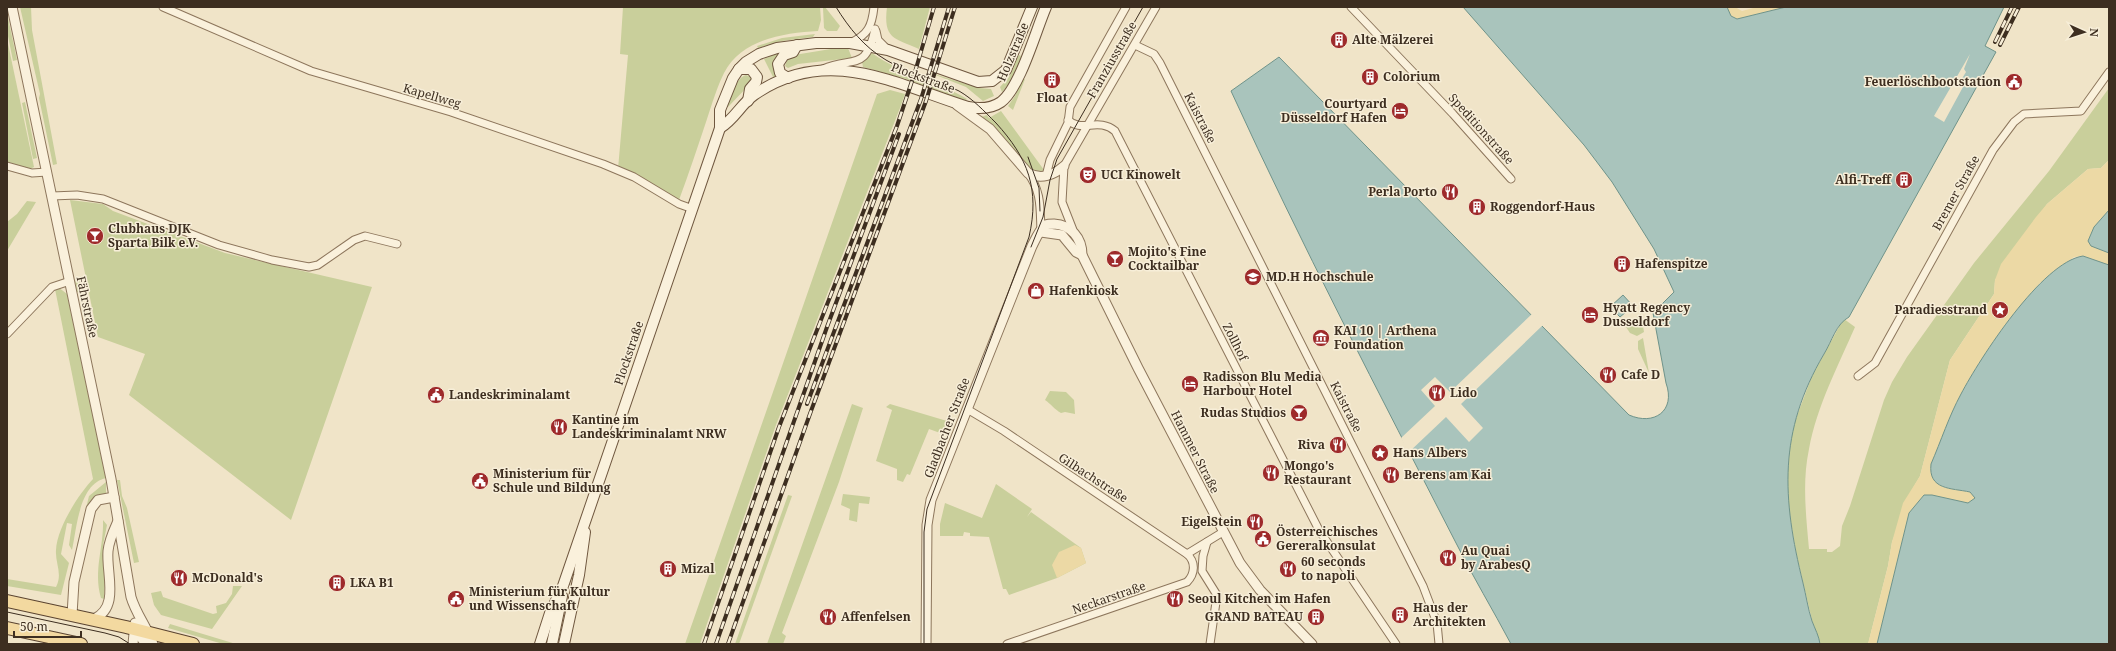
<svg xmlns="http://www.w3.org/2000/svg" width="2116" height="651" viewBox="0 0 2116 651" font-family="'Noto Serif',serif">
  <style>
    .green { fill: #c9cf9b }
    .sand { fill: #ecd9a5 }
    .water { fill: #a9c4bc; stroke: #6f938a }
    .pier { fill: #f0e4c8 }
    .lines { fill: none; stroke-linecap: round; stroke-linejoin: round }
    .minor-casing { stroke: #8d765c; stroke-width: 9 }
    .tertiary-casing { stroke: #8d765c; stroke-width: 11 }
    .secondary-casing { stroke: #6f573f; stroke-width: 12 }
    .primary-casing { stroke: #5b4430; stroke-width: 14 }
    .minor { stroke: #faf1dc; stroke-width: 7 }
    .tertiary { stroke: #faf1dc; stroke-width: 9 }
    .secondary { stroke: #faf1dc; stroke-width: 10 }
    .primary { stroke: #f3d9a0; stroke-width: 12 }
    .tram { stroke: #3d2e20; stroke-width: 1 }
    .rail-casing { stroke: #3d2e20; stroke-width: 4 }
    .rail { stroke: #f7eed8; stroke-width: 2.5; stroke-dasharray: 8; stroke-linecap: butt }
    .labels { text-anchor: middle; stroke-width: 3; stroke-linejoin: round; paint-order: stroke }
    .poi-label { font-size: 12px; font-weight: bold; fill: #3d2e20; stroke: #f7eed8; text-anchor: start }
    .street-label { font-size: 12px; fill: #3d2e20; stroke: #f7eed8 }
  </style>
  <rect width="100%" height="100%" fill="#f0e4c8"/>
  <g class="green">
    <polygon points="20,7 31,7 32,30 57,164 53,165 39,98 40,94"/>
    <path d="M623,7H820L821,20L818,31C784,33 742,39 724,73C717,87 712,104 707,119C698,146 689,173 679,200L618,169L628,55L620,54Z"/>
    <polygon points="825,7 840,26 837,31 827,31 824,28 823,8"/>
    <path d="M887,7H930L919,49C894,38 883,39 887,7Z"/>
    <polygon points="7,13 17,60 13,61 7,31"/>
    <polygon points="815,34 813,37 782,41 758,48 757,46 782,38"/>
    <polygon points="7,39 34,167 30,169 7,163"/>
    <polygon points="837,48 848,48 852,58 798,64 788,68 785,66 788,58 794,55"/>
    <polygon points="778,53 773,68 776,76 773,77 764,59"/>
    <path d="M872,53C902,75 936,80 967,99L966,100L961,99L906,79L863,67L862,62Z"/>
    <polygon points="1020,55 1021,57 1011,81 1002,92 1000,87 1009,77 1018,56"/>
    <polygon points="928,72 979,88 991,89 994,96 983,101 966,87"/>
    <path d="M746,75L751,77V83L728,107L727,105C731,96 736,78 746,75Z"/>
    <polygon points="1025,79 1013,110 1008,106 1015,96 1022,80"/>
    <path d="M2109,88V160L2101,168L2088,169L2047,204L1995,280L1994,294L1950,360L1920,476L1913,488L1892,542L1888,566L1868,644H1820L1812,620L1797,557L1787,501V480L1792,429L1812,376L1840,325L1844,319L1855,327C1838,366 1817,406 1809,449C1802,482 1806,515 1809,549H1827V552H1832L1840,546L1842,526L1850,506L1884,400L1892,382L1907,357L1974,263L2049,171Z"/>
    <polygon points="890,90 905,94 900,108 776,425 700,644 685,644 877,94"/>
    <polygon points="25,102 37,158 33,159 22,103"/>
    <polygon points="1001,111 1044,170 1044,173 1036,173 1028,169 981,117 987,115 989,118"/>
    <polygon points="70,200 103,204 113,211 225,253 372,287 291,520 129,395 145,354 98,337"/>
    <polygon points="27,201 36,202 7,251 7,222 17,214"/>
    <polygon points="81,276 85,292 77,292 75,281"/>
    <path d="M58,287L67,294L106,478C79,484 77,527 72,550L69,545L72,524L67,523L61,554L69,563L61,595L7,586V579L56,587C63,574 55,563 56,550C57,528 78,495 93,479L55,289Z"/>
    <polygon points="1641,314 1644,332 1637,336 1630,333 1626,327"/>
    <polygon points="1643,338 1649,373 1638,349 1638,341"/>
    <path d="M1050,391L1066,392L1074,400L1075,414L1065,412L1061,413C1054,409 1051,404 1045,400Z"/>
    <polygon points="852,404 863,408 839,482 782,633 786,636 783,644 767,644"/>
    <polygon points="890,404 947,421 943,434 929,429 910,475 907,474 903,482 897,480 897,469 876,461 892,410 886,407"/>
    <polygon points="117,480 120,480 122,496 127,508 139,562 134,563"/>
    <polygon points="106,482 106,494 96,495 88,505 80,544 77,545 89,496"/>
    <polygon points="996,484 1032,509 1027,517 1031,512 1081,548 1086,563 1057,578 1009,595 1006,589 1003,589 989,537 970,536 970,533 964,532 963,536 940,536 940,524 945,503 982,518"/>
    <polygon points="843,494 870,497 869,504 859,503 857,522 849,520 850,509 841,505"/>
    <polygon points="788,495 792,496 739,644 735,644"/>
    <path d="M103,520L107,525L103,545L105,582L104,599L101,598C93,570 104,547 103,520Z"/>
    <polygon points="233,586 242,586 212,629 161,615 154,605 151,593 161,591 163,597 213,614 217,613 216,606 226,603 232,594"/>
    <polygon points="170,624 236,644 223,644 168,628"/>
  </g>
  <g class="sand">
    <polygon points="1727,7 1735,7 1742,11 1757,7 1786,7 1737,19 1731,16"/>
    <polygon points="2109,160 2109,210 2094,227 2091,246 2109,253 2109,265 2083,256 2074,257 2040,283 2004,326 1961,394 1942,487 1970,492 1975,498 1968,503 1932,495 1924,495 1909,513 1877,644 1868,644 1888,566 1892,542 1903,503 1920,476 1950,360 1994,294 1995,280 2001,264 2036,217 2047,204 2088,169 2101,168"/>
    <polygon points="1075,545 1081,548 1086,563 1057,578 1052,565 1059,552"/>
  </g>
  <g class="water">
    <path d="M1463,7H1727L1731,16L1737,19L1786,7H2004L1985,46L1996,52L1849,317C1836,324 1832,341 1824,354C1778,432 1782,498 1803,583C1806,595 1808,609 1812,621C1815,629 1819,636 1820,644H1511C1493,610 1473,577 1456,543C1379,393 1301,244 1231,91L1279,57L1629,415C1654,426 1676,411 1666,383L1653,313L1674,292L1654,249L1612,182L1584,145Z"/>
    <polygon points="2109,210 2109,253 2091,246 2088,241 2094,227"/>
    <path d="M2083,256L2109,265V644H1877L1909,513L1924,495H1932L1968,503L1975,498L1970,492C1951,488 1928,490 1931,464C1941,441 1949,416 1961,394C1980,358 2042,262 2083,256Z"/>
    <polygon points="1623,295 1633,306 1620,317 1610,307"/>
  </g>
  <g class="pier">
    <polygon points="1970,54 1964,69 1966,72 1958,85 1963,87 1944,122 1934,116"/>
    <polygon points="1532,314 1543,325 1461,404 1483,428 1469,442 1446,417 1408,453 1401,438 1435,406 1421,390 1435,377 1450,392"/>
  </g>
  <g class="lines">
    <defs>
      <g id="minor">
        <polyline points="163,7 311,71 451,112 603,164 634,177 679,204 693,209"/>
        <polyline points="1351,7 1453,114 1511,179"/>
        <polyline points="876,31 878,40 888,50"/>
        <path d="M850,43C868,35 872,26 874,7"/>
        <polyline points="1135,45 1154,54 1160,63 1423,586 1437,623 1439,644"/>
        <path d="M823,69C854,56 866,72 875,29"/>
        <path d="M1068,120C1081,133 1099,117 1115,131L1319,530L1396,644"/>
        <polyline points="7,166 32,173 47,172"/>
        <path d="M1027,172C1042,191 1040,209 1041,232"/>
        <polyline points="1046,176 1050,160 1068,123 1070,107 1126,7"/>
        <polyline points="52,196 77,195 103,199 219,245 272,260 309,267 318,265 354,240 365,236 397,244"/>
        <polyline points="1073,230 1062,202 1064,166 1156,7"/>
        <polyline points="7,334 52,287 70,281"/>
        <polyline points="1858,376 1875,363 1993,150 2014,122 2024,114 2081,111 2109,72"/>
        <path d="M967,409L1004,431L1187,554C1196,562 1195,574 1187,582L1007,644"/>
        <polyline points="1207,542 1203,556 1202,571 1217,595 1210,644"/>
        <polyline points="1187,554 1223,532"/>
      </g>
      <g id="tertiary">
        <path d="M12,7L111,479L131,597C136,614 147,627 153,644"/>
        <path d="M957,105L990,129L1028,173C1041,180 1054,175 1064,166"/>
        <polyline points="1041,232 1062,235 1076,252 1082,255"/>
        <polyline points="72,615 74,582 91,509 98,500 114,497"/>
        <path d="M94,619C120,607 106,574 108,551C109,540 114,530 118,521"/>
        <polyline points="134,629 146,644"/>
        <polyline points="133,644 135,623"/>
        <path d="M926,644L927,525L931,500L1032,246C1035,240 1040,229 1045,225C1048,224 1051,224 1054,224C1071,225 1082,238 1082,255L1138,368L1240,563L1260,590L1312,644"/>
      </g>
      <g id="secondary">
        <polyline points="739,69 751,69 757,77 756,82 750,89 748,101"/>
        <polyline points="788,78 780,73 778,64 784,55 793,52 797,45"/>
        <path d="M720,128C734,120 741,104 754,95C827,44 895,84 968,107C979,109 991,109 1001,102C1020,88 1036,30 1046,7"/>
        <polyline points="540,644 550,613 563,586 720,128 720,110 733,78 739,69 746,62 759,54 777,48 816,43 850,43 888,50 978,82 992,81 1006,70 1032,7"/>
        <polyline points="552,644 562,596"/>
        <polyline points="564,644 579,575 585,532"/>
      </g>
      <g id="primary">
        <polyline points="7,601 126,627 193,644"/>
        <polyline points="7,628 81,644"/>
      </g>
    </defs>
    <use href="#minor" class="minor-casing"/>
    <use href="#tertiary" class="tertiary-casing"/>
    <use href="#secondary" class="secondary-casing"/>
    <use href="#primary" class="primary-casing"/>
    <use href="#minor" class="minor"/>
    <use href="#tertiary" class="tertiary"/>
    <use href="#secondary" class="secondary"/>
    <use href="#primary" class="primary"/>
    <g class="tram">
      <path d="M836,7C849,28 864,47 886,60C909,74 935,79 959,91C973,99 984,111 996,123C1028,158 1040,189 1029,237L927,509L924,532V644"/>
      <polyline points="1028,157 1039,188 1040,211"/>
      <polyline points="1031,247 1043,217 1050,180 1057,159 1143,7"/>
      <polyline points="7,612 105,633 119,637 130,644"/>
    </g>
    <defs>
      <g id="rail">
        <polyline points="1995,42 2012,7"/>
        <polyline points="2000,45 2019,7"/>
        <polyline points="807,404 921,99 949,7"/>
        <polyline points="704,644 779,427 897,126 915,72 934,7"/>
        <polyline points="716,644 827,327 899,134"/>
        <polyline points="728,644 811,411 926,101 955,7"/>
      </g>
    </defs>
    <use href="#rail" class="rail-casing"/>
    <use href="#rail" class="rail"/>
  </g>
  <defs>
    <symbol id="building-disc" viewBox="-11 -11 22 22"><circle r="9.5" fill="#9e2a2b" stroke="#f7eed8"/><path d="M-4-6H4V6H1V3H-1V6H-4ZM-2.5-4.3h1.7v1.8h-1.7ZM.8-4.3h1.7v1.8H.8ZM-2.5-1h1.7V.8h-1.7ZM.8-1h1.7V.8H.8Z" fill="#fff"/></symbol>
    <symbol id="civic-disc" viewBox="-11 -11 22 22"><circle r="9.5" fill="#9e2a2b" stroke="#f7eed8"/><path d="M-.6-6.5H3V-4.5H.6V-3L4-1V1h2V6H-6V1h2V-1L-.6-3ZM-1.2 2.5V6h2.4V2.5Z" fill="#fff"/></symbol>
    <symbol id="hotel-disc" viewBox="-11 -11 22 22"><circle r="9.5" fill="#9e2a2b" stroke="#f7eed8"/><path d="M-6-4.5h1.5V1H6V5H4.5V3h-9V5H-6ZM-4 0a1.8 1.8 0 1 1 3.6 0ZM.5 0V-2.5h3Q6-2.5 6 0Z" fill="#fff"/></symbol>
    <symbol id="theatre-disc" viewBox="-11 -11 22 22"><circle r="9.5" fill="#9e2a2b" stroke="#f7eed8"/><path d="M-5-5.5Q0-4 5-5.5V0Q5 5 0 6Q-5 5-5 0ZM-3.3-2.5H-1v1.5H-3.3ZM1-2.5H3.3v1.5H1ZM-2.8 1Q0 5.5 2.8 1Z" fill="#fff"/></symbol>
    <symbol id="restaurant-disc" viewBox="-11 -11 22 22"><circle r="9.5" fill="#9e2a2b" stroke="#f7eed8"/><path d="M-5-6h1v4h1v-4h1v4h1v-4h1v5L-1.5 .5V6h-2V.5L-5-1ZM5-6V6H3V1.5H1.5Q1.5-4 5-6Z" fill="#fff"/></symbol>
    <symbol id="bar-disc" viewBox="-11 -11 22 22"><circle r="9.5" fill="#9e2a2b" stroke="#f7eed8"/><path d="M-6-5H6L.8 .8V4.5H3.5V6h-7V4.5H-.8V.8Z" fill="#fff"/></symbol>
    <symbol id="university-disc" viewBox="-11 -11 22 22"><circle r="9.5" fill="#9e2a2b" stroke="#f7eed8"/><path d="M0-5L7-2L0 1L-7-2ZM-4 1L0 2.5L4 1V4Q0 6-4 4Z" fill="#fff"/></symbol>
    <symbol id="shop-disc" viewBox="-11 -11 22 22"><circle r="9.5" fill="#9e2a2b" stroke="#f7eed8"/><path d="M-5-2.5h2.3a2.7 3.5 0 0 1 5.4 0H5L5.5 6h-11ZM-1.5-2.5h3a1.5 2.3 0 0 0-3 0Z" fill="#fff"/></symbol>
    <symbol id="sight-disc" viewBox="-11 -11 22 22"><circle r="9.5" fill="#9e2a2b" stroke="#f7eed8"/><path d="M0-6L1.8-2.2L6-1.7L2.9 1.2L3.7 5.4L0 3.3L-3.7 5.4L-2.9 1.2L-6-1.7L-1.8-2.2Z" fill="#fff"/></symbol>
    <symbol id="museum-disc" viewBox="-11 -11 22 22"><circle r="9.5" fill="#9e2a2b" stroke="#f7eed8"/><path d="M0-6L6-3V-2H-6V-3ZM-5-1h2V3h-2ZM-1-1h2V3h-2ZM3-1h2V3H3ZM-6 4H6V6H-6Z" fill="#fff"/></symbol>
  </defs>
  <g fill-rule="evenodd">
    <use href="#building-disc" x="1329" y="30" width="20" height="20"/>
    <use href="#building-disc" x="1360" y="67" width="20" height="20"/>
    <use href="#building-disc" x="1042" y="70" width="20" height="20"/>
    <use href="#civic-disc" x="2004" y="72" width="20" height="20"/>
    <use href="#hotel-disc" x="1390" y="101" width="20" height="20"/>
    <use href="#theatre-disc" x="1078" y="165" width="20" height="20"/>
    <use href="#building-disc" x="1894" y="170" width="20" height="20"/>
    <use href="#restaurant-disc" x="1440" y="182" width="20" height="20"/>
    <use href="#building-disc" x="1467" y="197" width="20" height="20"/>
    <use href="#bar-disc" x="85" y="226" width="20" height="20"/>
    <use href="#bar-disc" x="1105" y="249" width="20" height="20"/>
    <use href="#building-disc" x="1612" y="254" width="20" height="20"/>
    <use href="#university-disc" x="1243" y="267" width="20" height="20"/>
    <use href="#shop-disc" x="1026" y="281" width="20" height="20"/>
    <use href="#sight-disc" x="1990" y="300" width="20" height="20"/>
    <use href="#hotel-disc" x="1580" y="305" width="20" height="20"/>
    <use href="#museum-disc" x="1311" y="328" width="20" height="20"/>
    <use href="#restaurant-disc" x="1598" y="365" width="20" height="20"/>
    <use href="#hotel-disc" x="1180" y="374" width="20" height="20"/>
    <use href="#restaurant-disc" x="1427" y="383" width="20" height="20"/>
    <use href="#civic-disc" x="426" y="385" width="20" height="20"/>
    <use href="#bar-disc" x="1289" y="403" width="20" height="20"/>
    <use href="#restaurant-disc" x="549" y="417" width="20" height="20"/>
    <use href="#restaurant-disc" x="1328" y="435" width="20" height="20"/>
    <use href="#sight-disc" x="1370" y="443" width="20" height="20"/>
    <use href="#restaurant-disc" x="1261" y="463" width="20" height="20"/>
    <use href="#restaurant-disc" x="1381" y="465" width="20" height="20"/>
    <use href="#civic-disc" x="470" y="471" width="20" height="20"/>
    <use href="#restaurant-disc" x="1245" y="512" width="20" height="20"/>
    <use href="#civic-disc" x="1253" y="529" width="20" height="20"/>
    <use href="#restaurant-disc" x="1438" y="548" width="20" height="20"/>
    <use href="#building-disc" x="658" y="559" width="20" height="20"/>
    <use href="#restaurant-disc" x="1278" y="559" width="20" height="20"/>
    <use href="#restaurant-disc" x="169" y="568" width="20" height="20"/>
    <use href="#building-disc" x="327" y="573" width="20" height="20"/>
    <use href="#civic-disc" x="446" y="589" width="20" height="20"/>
    <use href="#restaurant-disc" x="1165" y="589" width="20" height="20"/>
    <use href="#building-disc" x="1390" y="605" width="20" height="20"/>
    <use href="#restaurant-disc" x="818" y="607" width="20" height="20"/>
    <use href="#building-disc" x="1306" y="607" width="20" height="20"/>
  </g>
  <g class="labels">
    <g class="poi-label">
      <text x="1352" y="44">Alte Mälzerei</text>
      <text x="1383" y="81">Colorium</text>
      <text x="2001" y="86" text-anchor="end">Feuerlöschbootstation</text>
      <text x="1052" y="102" text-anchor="middle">Float</text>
      <text x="1387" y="108" text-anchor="end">Courtyard<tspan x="1387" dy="14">Düsseldorf Hafen</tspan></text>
      <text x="1101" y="179">UCI Kinowelt</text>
      <text x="1891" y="184" text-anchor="end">Alfi-Treff</text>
      <text x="1437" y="196" text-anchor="end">Perla Porto</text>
      <text x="1490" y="211">Roggendorf-Haus</text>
      <text x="108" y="233">Clubhaus DJK<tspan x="108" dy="14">Sparta Bilk e.V.</tspan></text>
      <text x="1128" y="256">Mojito's Fine<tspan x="1128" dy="14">Cocktailbar</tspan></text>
      <text x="1635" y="268">Hafenspitze</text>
      <text x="1266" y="281">MD.H Hochschule</text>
      <text x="1049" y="295">Hafenkiosk</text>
      <text x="1603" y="312">Hyatt Regency<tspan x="1603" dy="14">Dusseldorf</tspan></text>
      <text x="1987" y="314" text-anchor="end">Paradiesstrand</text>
      <text x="1334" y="335">KAI 10 | Arthena<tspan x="1334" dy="14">Foundation</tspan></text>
      <text x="1621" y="379">Cafe D</text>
      <text x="1203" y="381">Radisson Blu Media<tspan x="1203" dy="14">Harbour Hotel</tspan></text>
      <text x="1450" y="397">Lido</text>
      <text x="449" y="399">Landeskriminalamt</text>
      <text x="1286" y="417" text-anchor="end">Rudas Studios</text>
      <text x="572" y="424">Kantine im<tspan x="572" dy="14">Landeskriminalamt NRW</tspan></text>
      <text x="1325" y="449" text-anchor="end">Riva</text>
      <text x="1393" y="457">Hans Albers</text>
      <text x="1284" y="470">Mongo's<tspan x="1284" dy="14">Restaurant</tspan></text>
      <text x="493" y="478">Ministerium für<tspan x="493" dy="14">Schule und Bildung</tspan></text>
      <text x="1404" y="479">Berens am Kai</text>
      <text x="1242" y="526" text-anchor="end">EigelStein</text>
      <text x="1276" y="536">Österreichisches<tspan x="1276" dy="14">Gereralkonsulat</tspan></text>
      <text x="1461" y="555">Au Quai<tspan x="1461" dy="14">by ArabesQ</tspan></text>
      <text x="1301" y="566">60 seconds<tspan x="1301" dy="14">to napoli</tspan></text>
      <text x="681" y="573">Mizal</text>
      <text x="192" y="582">McDonald's</text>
      <text x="350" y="587">LKA B1</text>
      <text x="469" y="596">Ministerium für Kultur<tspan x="469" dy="14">und Wissenschaft</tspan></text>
      <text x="1188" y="603">Seoul Kitchen im Hafen</text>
      <text x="1413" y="612">Haus der<tspan x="1413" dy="14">Architekten</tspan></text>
      <text x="841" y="621">Affenfelsen</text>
      <text x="1303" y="621" text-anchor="end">GRAND BATEAU</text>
    </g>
    <g class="street-label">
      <text transform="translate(1013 52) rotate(-67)" y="4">Holzstraße</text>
      <text transform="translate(1112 60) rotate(-60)" y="4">Franziusstraße</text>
      <text transform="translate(923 78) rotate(20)" y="4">Plockstraße</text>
      <text transform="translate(432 96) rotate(16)" y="4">Kapellweg</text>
      <text transform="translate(1200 118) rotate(63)" y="4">Kaistraße</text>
      <text transform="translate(1481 129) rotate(48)" y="4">Speditionstraße</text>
      <text transform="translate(1956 193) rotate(-61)" y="4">Bremer Straße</text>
      <text transform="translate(87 307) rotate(78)" y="4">Fährstraße</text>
      <text transform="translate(1235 342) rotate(63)" y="4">Zollhof</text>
      <text transform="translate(629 353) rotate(-71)" y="4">Plockstraße</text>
      <text transform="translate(1346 407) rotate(63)" y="4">Kaistraße</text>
      <text transform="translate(947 428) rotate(-69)" y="4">Gladbacher Straße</text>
      <text transform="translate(1195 452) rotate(63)" y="4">Hammer Straße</text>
      <text transform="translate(1093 478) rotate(33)" y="4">Gilbachstraße</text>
      <text transform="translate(1109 598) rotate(-19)" y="4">Neckarstraße</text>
    </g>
  </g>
  <rect width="2116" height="651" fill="none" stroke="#3d2e20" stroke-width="16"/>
  <g transform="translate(2084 32) rotate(93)" stroke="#f7eed8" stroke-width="3" paint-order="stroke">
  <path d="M0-3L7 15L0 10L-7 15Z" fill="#3d2e20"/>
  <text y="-6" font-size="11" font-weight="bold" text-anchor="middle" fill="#3d2e20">N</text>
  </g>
  <path d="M14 631v6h67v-6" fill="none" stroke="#3d2e20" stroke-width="2"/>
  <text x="20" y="631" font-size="12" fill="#3d2e20" stroke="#f7eed8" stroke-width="3" paint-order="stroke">50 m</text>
</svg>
